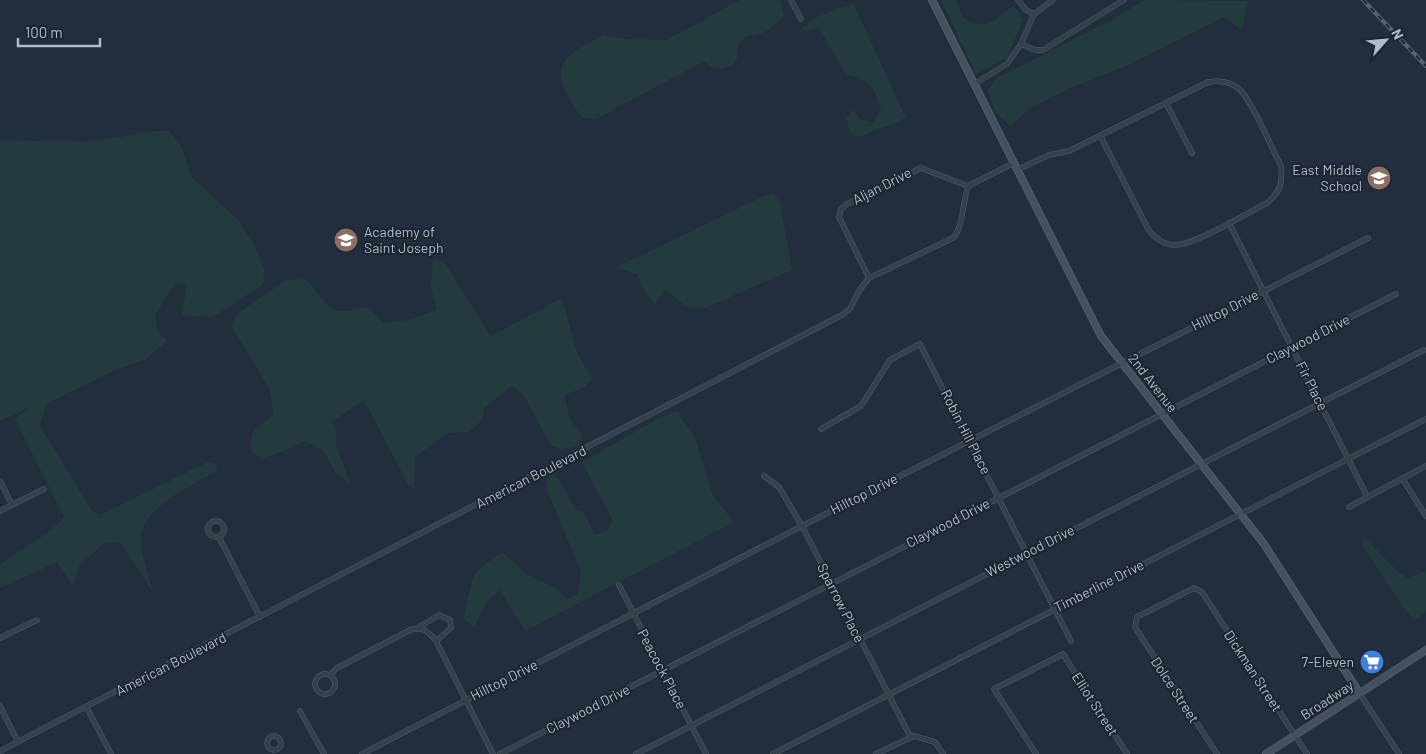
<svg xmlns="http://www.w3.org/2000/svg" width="1426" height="754" viewBox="0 0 1426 754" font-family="Barlow,sans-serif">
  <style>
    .green { fill: #243b3e }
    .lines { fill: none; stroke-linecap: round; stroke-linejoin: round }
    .street-casing { stroke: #545e6b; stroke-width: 5.5 }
    .secondary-casing { stroke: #545e6b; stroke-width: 8 }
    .street { stroke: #36404d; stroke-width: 4.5 }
    .secondary { stroke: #444f60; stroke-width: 6 }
    .rail-casing { stroke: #586474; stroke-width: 4 }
    .rail { stroke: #1b2532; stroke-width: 2; stroke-dasharray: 5.5; stroke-linecap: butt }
    .labels { text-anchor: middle; stroke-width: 4; stroke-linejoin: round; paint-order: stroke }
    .poi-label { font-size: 14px; fill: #b1bbc8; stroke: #1b2532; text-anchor: end }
    .street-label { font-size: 14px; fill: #b1bbc8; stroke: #1b2532 }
  </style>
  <rect width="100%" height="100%" fill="#222e3d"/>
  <g class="green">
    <path d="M740,0H780L784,16C777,22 770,30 762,33C756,36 748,35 743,39C729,50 751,66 714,69L704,61L596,119L582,117C574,108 570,100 565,90C550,57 580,49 604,35L627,39L667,40Z"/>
    <path d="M941,0H957L962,17C988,33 992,21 1014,5L1023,20L1007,58L976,74Z"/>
    <polygon points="1145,0 1248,1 1242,30 1224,17 1126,66 1068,89 1031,108 1010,126 995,112 988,90 997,78 1108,22"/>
    <path d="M853,3L906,118L859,137L850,133L846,117L853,110L861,120L873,123L881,110C874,87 871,79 846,75L819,28L799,32L812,19Z"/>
    <path d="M156,131H169L180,144L192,177L238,220L255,246L264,270L263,284L225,310L209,317L182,314L187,284L176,282L155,315L158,332L167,341L146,359L118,369L46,404L40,426L92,511L100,515L208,462H214L218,470C195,484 144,506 141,536C140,554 149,575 153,592L120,542L104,543L79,566L73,586L57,562L0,588V565C22,546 46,539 64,517L15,419L28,408L0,421V140L90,142Z"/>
    <polygon points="774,194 782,206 781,208 792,270 707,307 689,309 665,289 655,304 645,292 637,274 615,268 762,197"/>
    <path d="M433,261L444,262L491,336L562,298L577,353L592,379L583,388L564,395L570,420L582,433L579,446L562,449L551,446L524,395L512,386L484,408L482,420L469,432L448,433L415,457L414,488L409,486L364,400L331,422L336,430V446L351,485L336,473L323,450L305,441L262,460L251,451C249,426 259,429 274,414L269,388L232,327L237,314L286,280L305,279C316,287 326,310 340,311C349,312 360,308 369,308L384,323L407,320L437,310L431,288Z"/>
    <path d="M678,411L680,417L695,437L712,494L734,522L525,631L500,590L488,600L474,627L464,619C464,613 472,580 474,576C479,567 494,559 502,552L528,575L556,588L566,599L578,595L581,572L546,487L548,475L552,473C565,482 567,497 575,509L583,511L595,535L606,531L613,521L582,462L661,417Z"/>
    <polygon points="1364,537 1398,572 1407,578 1426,571 1426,612 1414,620 1401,604 1362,544"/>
  </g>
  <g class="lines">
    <defs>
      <g id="street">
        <polyline points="791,0 801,19"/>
        <polyline points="1018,0 1026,10 1034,14"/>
        <polyline points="1021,44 1035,50 1043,50 1124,0"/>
        <polyline points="974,84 1007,64 1021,44 1034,14 1053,0"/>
        <polyline points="1166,103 1192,153"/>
        <path d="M1017,170L1049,155L1069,151L1208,82C1219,80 1229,81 1238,88C1251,98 1272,149 1281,166C1283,182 1280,193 1267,203C1247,213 1194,246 1174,245C1162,244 1155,238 1148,229L1101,137"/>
        <polyline points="1229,223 1367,496"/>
        <polyline points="869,278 839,217 841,209 847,204 921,168 968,186"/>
        <polyline points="821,429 861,406 890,360 920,344 1071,641"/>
        <polyline points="764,476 779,487 802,526 910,736"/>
        <polyline points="1402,478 1426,516"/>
        <polyline points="0,481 12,505"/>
        <polyline points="1349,507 1426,466"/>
        <polyline points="0,511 44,489"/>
        <circle cx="216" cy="529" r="8"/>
        <polyline points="219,537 260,617"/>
        <polyline points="619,585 706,754"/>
        <polyline points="419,627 439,615 450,620 451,628 436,641"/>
        <polyline points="0,638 37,620"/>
        <circle cx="325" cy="684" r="10"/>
        <path d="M330,675L337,668L410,630C423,626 428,631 436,641L493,754"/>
        <polyline points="1360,694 1399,754"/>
        <polyline points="0,706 18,742"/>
        <polyline points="87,708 111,754"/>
        <polyline points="300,711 324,754"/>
        <circle cx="274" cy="743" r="7"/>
        <path d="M0,751L842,315L850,309L859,291L869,278L953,238C963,228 963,201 968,186L1014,163"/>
        <polyline points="362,754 802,526 1368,238"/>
        <polyline points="500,754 1396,294"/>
        <polyline points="636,754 1424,350"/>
        <polyline points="773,754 1426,419"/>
        <polyline points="876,754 914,736 935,742 943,754"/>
        <polyline points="1036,754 994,689 1063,654 1127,754"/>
        <polyline points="1217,754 1135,627 1137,617 1194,588 1202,592 1307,754"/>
      </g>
      <g id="secondary">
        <polyline points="932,0 1101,336 1264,544 1360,694"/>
        <polyline points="1266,754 1426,650"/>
      </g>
    </defs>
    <use href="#street" class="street-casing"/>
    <use href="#secondary" class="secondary-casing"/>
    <use href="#street" class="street"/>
    <use href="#secondary" class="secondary"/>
    <defs>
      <polyline id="rail" points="1363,0 1426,66"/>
    </defs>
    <use href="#rail" class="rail-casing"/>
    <use href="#rail" class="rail"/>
  </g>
  <defs>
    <symbol id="school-disc" viewBox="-11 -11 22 22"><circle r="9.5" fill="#8d6e63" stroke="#1b2532"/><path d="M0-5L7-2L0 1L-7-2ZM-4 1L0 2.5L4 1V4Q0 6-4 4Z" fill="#fff"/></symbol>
    <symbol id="supermarket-disc" viewBox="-11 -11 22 22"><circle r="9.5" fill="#3f7fe0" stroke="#1b2532"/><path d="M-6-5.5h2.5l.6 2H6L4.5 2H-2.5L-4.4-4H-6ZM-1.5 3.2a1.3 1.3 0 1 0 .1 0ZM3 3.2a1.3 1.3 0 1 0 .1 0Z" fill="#fff"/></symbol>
  </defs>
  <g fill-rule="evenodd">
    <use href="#school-disc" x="1365" y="164" width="28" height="28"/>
    <use href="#school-disc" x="332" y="226" width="28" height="28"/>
    <use href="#supermarket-disc" x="1358" y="648" width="28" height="28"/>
  </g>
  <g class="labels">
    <g class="poi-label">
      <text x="1362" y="175">East Middle<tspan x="1362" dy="16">School</tspan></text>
      <text x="364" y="237" text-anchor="start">Academy of<tspan x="364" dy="16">Saint Joseph</tspan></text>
      <text x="1354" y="667">7-Eleven</text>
    </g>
    <g class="street-label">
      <text transform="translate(882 186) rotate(-27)" y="5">Aljan Drive</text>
      <text transform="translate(1225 310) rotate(-27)" y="5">Hilltop Drive</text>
      <text transform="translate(1308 339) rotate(-27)" y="5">Claywood Drive</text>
      <text transform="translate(1153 383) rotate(52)" y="5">2nd Avenue</text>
      <text transform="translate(1312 386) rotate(63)" y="5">Fir Place</text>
      <text transform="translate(966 432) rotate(63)" y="5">Robin Hill Place</text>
      <text transform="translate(531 477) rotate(-27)" y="5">American Boulevard</text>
      <text transform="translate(864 494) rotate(-27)" y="5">Hilltop Drive</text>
      <text transform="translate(948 523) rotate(-27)" y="5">Claywood Drive</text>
      <text transform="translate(1030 551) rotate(-27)" y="5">Westwood Drive</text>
      <text transform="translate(1099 586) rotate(-27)" y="5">Timberline Drive</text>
      <text transform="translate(841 603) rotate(63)" y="5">Sparrow Place</text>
      <text transform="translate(171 664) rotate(-27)" y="5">American Boulevard</text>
      <text transform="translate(662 669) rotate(62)" y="5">Peacock Place</text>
      <text transform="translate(1253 671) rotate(57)" y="5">Dickman Street</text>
      <text transform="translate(504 680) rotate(-27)" y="5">Hilltop Drive</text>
      <text transform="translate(1175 690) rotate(57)" y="5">Dolce Street</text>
      <text transform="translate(1327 700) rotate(-33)" y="5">Broadway</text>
      <text transform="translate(1095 704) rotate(57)" y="5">Elliot Street</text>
      <text transform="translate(588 709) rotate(-27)" y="5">Claywood Drive</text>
    </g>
  </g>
  <g transform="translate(1386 40) rotate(63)" stroke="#1b2532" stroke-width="4" paint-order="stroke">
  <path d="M0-4L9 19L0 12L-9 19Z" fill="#b1bbc8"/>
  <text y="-8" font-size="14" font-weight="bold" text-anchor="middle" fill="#b1bbc8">N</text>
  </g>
  <path d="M18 38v8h82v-8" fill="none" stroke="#b1bbc8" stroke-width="2.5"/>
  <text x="25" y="38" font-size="15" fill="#b1bbc8" stroke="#1b2532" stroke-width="4" paint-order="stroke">100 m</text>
</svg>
